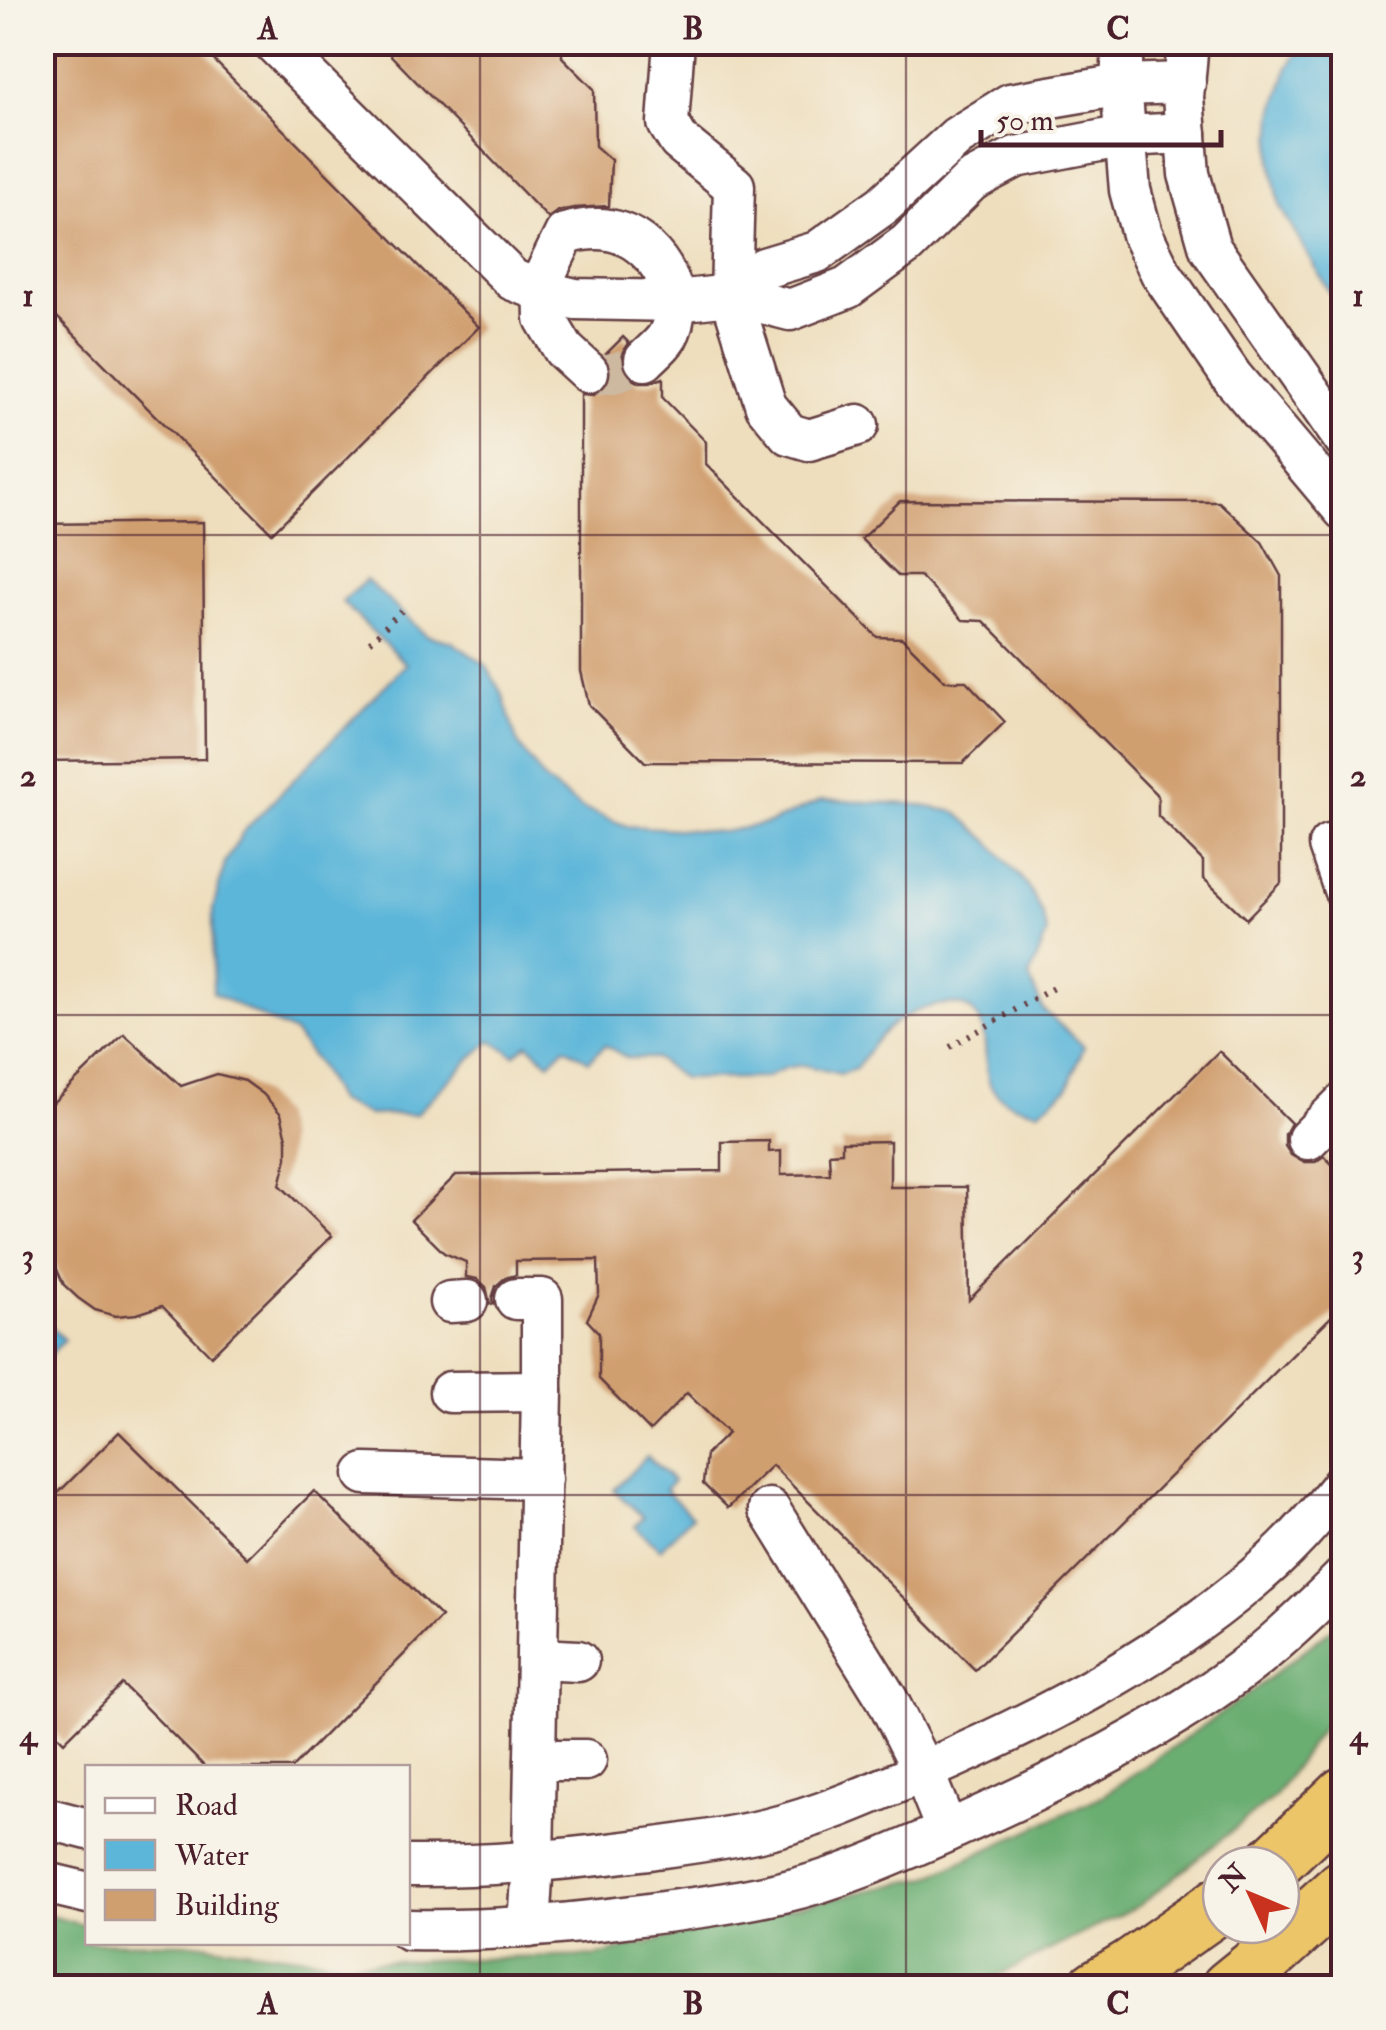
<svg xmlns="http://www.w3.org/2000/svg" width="1386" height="2030" viewBox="0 0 1386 2030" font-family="'IM FELL Double Pica',serif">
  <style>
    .forest { fill: #6bae72; stroke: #5a664e; stroke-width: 2.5 }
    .water { fill: #5bb6d9; stroke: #526a82; stroke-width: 2.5 }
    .building { fill: #d09f6f }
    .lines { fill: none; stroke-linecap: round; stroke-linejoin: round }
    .minor-tunnel { stroke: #cdb8a0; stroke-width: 40; stroke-dasharray: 40 20; stroke-linecap: butt }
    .minor-casing { stroke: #633c41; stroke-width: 45 }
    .highway-casing { stroke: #633c41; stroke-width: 60 }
    .path { stroke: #633c41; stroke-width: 6; stroke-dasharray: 2.5 8; stroke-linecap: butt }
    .minor { stroke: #fff; stroke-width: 40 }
    .highway { stroke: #ecc569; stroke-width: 55 }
    .grid { fill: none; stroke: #4a1f2b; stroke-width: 2.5; stroke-opacity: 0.55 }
    .neatline { fill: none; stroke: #4a1f2b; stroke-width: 4 }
    .grid-label { font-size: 32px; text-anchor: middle; font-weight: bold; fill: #4a1f2b }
  </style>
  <rect width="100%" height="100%" fill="#f7f3e8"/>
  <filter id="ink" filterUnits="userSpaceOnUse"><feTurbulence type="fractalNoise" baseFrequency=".01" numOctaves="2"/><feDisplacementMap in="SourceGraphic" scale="20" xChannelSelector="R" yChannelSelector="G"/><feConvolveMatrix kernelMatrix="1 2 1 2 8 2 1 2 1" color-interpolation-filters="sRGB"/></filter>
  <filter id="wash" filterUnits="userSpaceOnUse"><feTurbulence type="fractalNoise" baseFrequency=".0048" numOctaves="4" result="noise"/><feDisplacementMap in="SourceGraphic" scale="40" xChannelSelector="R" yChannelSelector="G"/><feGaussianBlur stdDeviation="2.25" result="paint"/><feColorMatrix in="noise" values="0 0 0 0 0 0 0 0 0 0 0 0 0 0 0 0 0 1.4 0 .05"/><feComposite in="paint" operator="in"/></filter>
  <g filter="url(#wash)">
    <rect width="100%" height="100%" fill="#eedebd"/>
    <polygon class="forest" points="1343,1620 1343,1698 1274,1797 1140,1905 975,1987 45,1988 43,1985 43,1914 87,1926 88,1942 195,1943 348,1962 597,1956 765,1913 929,1877 1102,1796 1243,1698"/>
    <g class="water">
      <polygon points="1304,43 1343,43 1343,309 1328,290 1280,207 1271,161 1274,113 1288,67"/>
      <path d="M366,580L426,635L452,642L486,665L503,696L517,742L545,781L583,809L627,826L723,832L770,823L822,800L912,804L956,812L989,841L1027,885L1042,913L1047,934L1029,977L1043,1010L1084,1046L1067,1089L1039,1111C1020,1107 1004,1104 992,1088C983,1075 988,1043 982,1027C969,989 921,1006 896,1022C879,1033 867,1053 856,1069L840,1074L803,1065L785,1068L765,1078L683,1079L655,1058H627L605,1045L589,1061L565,1047L549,1063L528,1044L514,1055L492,1040L469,1060L416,1114L368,1115L337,1101L318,1065L295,1034L213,993V909L225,863L243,832L406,664L342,602Z"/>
      <polygon points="42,1319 64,1340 43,1362 42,1362"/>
      <polygon points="647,1456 673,1481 665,1490 692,1516 660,1549 635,1526 643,1517 614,1490"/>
    </g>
    <g id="blocks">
      <g class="building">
        <polygon points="42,42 196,42 479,327 272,533 42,302"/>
        <polygon points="378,42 562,42 562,57 594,89 595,146 611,160 609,206 574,208 558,211 548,218"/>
        <polygon points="623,337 629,343 622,354 622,367 627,376 639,383 650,383 663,378 663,398 706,442 706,464 877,637 902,638 945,681 966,681 1005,722 963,763 645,762 589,705 581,671 581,394 594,395 606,387 611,376 611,366 605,355"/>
        <polygon points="900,501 1219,502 1262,542 1281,576 1281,883 1246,919 1203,878 1203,861 1158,816 1158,796 984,621 963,620 920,576 898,576 861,539"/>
        <polygon points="203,522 205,759 42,761 42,524"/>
        <polygon points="124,1034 181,1086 217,1074 245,1081 263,1094 281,1114 287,1138 287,1158 280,1185 332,1236 211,1356 162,1306 137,1314 116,1316 95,1310 78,1298 64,1285 54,1263 42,1248 42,1113"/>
        <polygon points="1219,1051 1291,1123 1285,1134 1285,1146 1291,1155 1303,1162 1315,1162 1324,1156 1344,1176 1344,1304 975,1670 772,1465 728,1508 703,1484 706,1454 728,1433 687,1393 650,1431 599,1379 599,1333 587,1320 599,1294 598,1260 516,1261 516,1275 505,1278 496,1286 492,1298 493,1304 490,1304 486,1287 477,1279 466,1277 466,1262 444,1253 411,1220 456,1175 722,1171 722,1142 769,1141 769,1152 781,1151 781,1175 830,1174 829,1153 842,1152 842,1142 890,1141 890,1187 967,1187 969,1300"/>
        <polygon points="119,1432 247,1558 314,1491 441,1617 292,1768 206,1768 122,1684 64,1742 42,1720 42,1509"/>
      </g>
    </g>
  </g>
  <g filter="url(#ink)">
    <use href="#blocks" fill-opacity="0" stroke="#633c41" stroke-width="2.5"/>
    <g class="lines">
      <path class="minor-tunnel" d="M588,372C612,378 624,370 645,360"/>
      <defs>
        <g id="minor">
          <polyline points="273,42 513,280 545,292 575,299 676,301 731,295 790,310 847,288 907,244 971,181 1016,157 1125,136 1186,133"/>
          <polyline points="674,42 668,123 679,141 734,186 731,295 766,406 789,434 809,440 858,425"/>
          <polyline points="1123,42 1121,85 1130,190 1142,234 1161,273 1232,377 1344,510"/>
          <polyline points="1188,42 1183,97 1189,174 1210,248 1344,439"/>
          <polyline points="731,295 764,268 817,252 883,205 957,137 1010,104 1121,85 1185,83"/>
          <path d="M588,372L564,350L545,318L544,277L565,234C583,229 603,226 620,233C658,246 689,299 667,337C662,345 652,353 645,360"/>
          <polyline points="1329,845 1344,889"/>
          <polyline points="1308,1139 1344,1103"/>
          <polyline points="450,1302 467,1301"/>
          <polyline points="450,1392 542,1391 542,1299 516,1299"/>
          <polyline points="365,1474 541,1479"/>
          <polyline points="769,1509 887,1699 923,1771 947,1831"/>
          <polyline points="538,1659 578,1661"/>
          <polyline points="535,1760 586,1760"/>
          <polyline points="42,1817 88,1829"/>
          <path d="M408,1866C486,1867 564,1860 641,1850C684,1844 727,1839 768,1829C823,1816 873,1793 924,1771C1048,1717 1172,1653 1273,1561C1299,1537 1322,1510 1344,1482"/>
          <polyline points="42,1882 88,1893"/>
          <polyline points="529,1927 533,1862 542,1391"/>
          <path d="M408,1930C486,1932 564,1925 641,1915C688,1909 736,1903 783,1892C844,1878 902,1851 959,1826C1059,1781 1170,1727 1255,1659C1286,1634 1315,1606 1344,1577"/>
        </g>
        <g id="highway">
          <polyline points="1271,1865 1344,1795"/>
          <polyline points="1096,1988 1131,1967 1221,1904"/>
          <polyline points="1229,1988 1261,1962 1344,1887"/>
        </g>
      </defs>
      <use href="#minor" class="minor-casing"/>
      <use href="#highway" class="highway-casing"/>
      <g class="path">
        <polyline points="370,642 406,606"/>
        <polyline points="950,1047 1055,987"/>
      </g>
      <use href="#minor" class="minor"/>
      <use href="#highway" class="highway"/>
    </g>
  </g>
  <path class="grid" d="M480,42V1988M906,42V1988M42,535H1344M42,1015H1344M42,1495H1344"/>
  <rect width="1386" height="2030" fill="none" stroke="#f7f3e8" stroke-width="110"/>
  <rect x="85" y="1765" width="325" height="180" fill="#f7f3e8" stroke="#b29e9c" stroke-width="2.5"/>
  <rect x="105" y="1798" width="50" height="15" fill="#ffffff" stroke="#b29e9c" stroke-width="2.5"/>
  <text x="175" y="1815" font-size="30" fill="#4a1f2b">Road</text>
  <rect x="105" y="1840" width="50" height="30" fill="#5bb6d9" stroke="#b29e9c" stroke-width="2.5"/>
  <text x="175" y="1865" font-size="30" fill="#4a1f2b">Water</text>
  <rect x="105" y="1890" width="50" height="30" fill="#d09f6f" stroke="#b29e9c" stroke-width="2.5"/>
  <text x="175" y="1915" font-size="30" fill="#4a1f2b">Building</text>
  <g transform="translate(1251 1895) rotate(314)"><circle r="48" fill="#f7f3e8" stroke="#b29e9c" stroke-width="2.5"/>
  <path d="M0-8L18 38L0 25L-18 38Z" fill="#c8321e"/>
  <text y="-15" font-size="28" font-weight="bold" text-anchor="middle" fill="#4a1f2b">N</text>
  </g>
  <path d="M981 130v15h240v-15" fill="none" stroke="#4a1f2b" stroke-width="5"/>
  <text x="996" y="130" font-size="30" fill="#4a1f2b" stroke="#f7f3e8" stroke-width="8" paint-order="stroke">50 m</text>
  <rect x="55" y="55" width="1276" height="1920" class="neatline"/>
  <g class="grid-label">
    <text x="268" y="39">A</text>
    <text x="693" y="39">B</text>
    <text x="1118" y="39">C</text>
    <text x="28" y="306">1</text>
    <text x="1358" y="306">1</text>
    <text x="28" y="786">2</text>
    <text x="1358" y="786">2</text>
    <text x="28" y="1266">3</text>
    <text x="1358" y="1266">3</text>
    <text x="28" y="1746">4</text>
    <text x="1358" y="1746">4</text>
    <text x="268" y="2014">A</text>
    <text x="693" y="2014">B</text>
    <text x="1118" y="2014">C</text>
  </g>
</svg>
